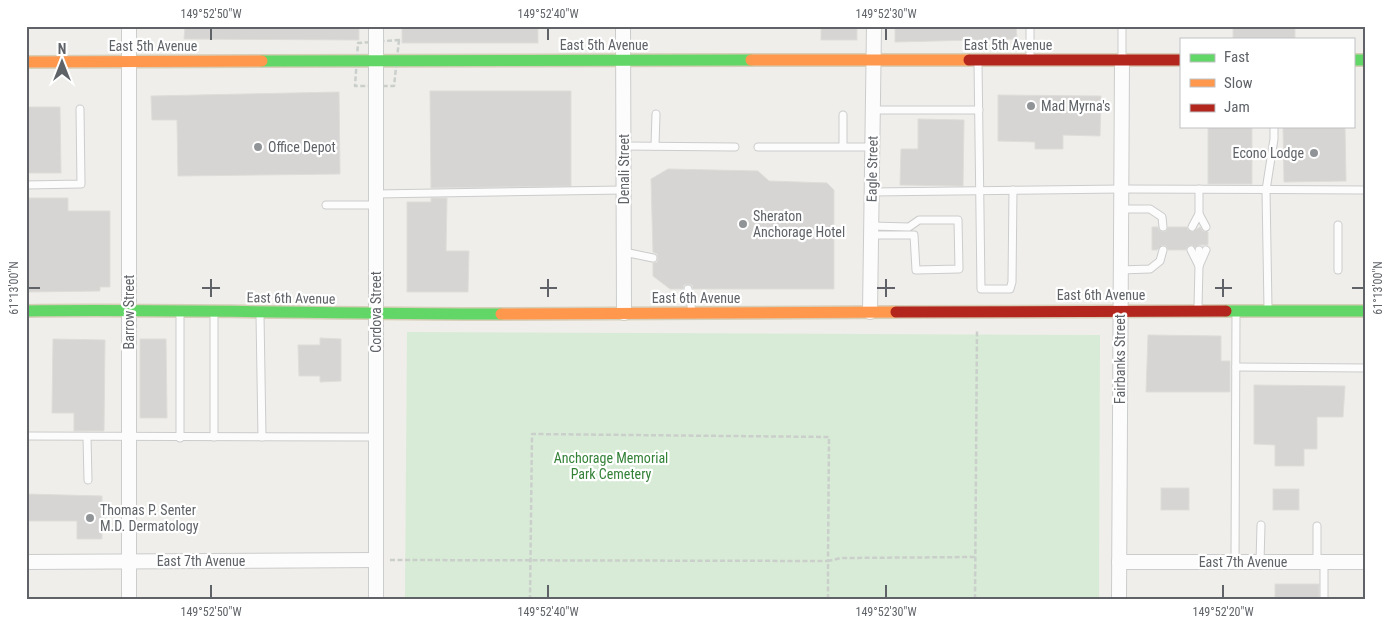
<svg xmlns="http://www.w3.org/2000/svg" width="1392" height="625" viewBox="0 0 1392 625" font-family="'Roboto Condensed',sans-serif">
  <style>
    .green { fill: #d8ebd6 }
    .building { fill: #d6d5d3; stroke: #deddd9 }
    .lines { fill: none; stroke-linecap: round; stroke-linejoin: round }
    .lane-casing { stroke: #cbcccc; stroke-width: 9 }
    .street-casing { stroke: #cbcccc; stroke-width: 16 }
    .fast-casing { stroke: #d7ceb8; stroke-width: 14 }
    .slow-casing { stroke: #d7ceb8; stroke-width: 14 }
    .jam-casing { stroke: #d7ceb8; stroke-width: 14 }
    .path { stroke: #cacfcc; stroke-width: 2.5; stroke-dasharray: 5 2.5; stroke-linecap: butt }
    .lane { stroke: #fdfcfc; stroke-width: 7 }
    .street { stroke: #fdfcfc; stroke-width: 14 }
    .fast { stroke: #63d668; stroke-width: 11 }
    .slow { stroke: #ff974d; stroke-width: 11 }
    .jam { stroke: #b3261e; stroke-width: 11 }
    .ticks { fill: none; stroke: #5f6368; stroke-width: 2 }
    .poi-dot { fill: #919496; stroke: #fff; stroke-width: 2 }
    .labels { text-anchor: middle; stroke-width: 4.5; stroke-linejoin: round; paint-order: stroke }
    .street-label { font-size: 14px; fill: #5f6368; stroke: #fff }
    .poi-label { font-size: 14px; fill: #5f6368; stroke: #fff; text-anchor: start }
    .park-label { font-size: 14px; fill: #348238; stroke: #fff }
    .neatline { fill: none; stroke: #5f6368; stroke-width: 2 }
    .ticks-label { font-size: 12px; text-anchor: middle; fill: #5f6368 }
  </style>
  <rect width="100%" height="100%" fill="#efeeea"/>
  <polygon class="green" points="407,332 1100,335 1099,599 405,599"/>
  <g class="building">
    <polygon points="185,26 359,26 359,40 184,39"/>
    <rect x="402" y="26" width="136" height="17"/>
    <rect x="821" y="26" width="36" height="14"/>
    <polygon points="895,26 1016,26 1017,39 895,42"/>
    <rect x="1233" y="26" width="62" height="13"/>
    <polygon points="430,91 571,91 571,186 431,188"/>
    <polygon points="339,92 340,174 178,176 177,120 152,120 151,96"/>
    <polygon points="998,95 1101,96 1100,136 1063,135 1063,149 1035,149 1035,142 998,141"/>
    <polygon points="26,107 60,107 61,173 26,173"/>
    <polygon points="918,119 964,120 963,186 900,185 901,149 918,149"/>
    <rect x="1208" y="126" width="44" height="58"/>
    <polygon points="1283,126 1345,126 1346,181 1284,182"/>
    <polygon points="668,169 758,171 769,181 827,183 834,190 834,289 693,289 692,285 688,284 684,285 683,289 670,289 653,276 653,263 657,262 658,259 657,254 653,252 651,179"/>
    <polygon points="26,198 68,198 68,211 110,211 110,287 100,287 100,291 26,292"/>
    <polygon points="431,198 447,198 446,251 469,251 468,292 407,292 407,202 431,202"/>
    <polygon points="1152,227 1158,227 1159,230 1163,232 1166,231 1168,227 1187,227 1188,230 1192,232 1200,227 1203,231 1208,232 1208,245 1199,245 1195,247 1191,245 1187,247 1186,250 1168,250 1166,246 1162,245 1157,250 1152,250"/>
    <polygon points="1148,335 1221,336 1221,361 1230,361 1230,392 1146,392"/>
    <polygon points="320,338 341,339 341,381 320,382 320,376 299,376 298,345 320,345"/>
    <polygon points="53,339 105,340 104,431 74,431 74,413 52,413"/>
    <polygon points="140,339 166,339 167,418 140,418"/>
    <polygon points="1254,385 1345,386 1343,417 1317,417 1317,449 1304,449 1304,466 1275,466 1275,445 1254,444"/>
    <rect x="1161" y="488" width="28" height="22"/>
    <rect x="1273" y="489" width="26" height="21"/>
    <polygon points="26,494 102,496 102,539 77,539 77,521 26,521"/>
    <rect x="1275" y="584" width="44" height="15"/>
  </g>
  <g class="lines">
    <defs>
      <g id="lane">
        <polyline points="1030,26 1030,58"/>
        <polyline points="1122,26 1122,57"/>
        <polyline points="978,62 981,289 1010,289 1012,282 1013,190"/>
        <polyline points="873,110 979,110"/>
        <polyline points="624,146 735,147"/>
        <polyline points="655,146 656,114"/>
        <polyline points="843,146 843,115"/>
        <polyline points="758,147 873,147"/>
        <polyline points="26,185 81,184 80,109"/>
        <polyline points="872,192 1121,189 1366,190"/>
        <polyline points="376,194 624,190"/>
        <polyline points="326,205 376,205"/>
        <polyline points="1121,209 1150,209 1162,217 1163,227"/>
        <polyline points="1199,214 1206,227"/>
        <polyline points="1338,225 1338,270"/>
        <polyline points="1192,227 1199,214 1199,189"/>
        <polyline points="872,235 914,235 916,270 959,269 958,220 919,220 909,227 872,226"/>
        <polyline points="1191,250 1199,266 1198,307"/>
        <polyline points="1199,250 1199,263"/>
        <polyline points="624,252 653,258"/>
        <polyline points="1199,266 1206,250"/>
        <polyline points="1120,270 1150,269 1160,261 1163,250"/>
        <polyline points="688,289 692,311"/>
        <polyline points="1268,308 1266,190 1274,139 1274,126"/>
        <polyline points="180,313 180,438"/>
        <polyline points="260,315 262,437"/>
        <polyline points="1236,367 1366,368"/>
        <polyline points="26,436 376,437"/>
        <polyline points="87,437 88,480"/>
        <polyline points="214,437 214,314"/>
        <polyline points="1235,562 1236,313"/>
        <polyline points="1260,562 1261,525"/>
        <polyline points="1317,562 1317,526"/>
        <polyline points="1324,599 1324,562"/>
      </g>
      <g id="street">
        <polyline points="376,26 376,599"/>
        <polyline points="623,26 624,313"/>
        <polyline points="870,312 874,26"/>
        <polyline points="26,562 376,560"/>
        <polyline points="1119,562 1366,562"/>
        <polyline points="129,599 129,26"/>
        <polyline points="1119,599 1122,60"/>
      </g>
      <g id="fast">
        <polyline points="1353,60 1366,60"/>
        <polyline points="262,61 751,60"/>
        <path d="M26,311C184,309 343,314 501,314"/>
        <polyline points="1226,311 1366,311"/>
      </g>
      <g id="slow">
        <polyline points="751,60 969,60"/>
        <polyline points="26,62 262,61"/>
        <polyline points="501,314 896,312"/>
      </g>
      <g id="jam">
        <polyline points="969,60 1181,60"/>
        <polyline points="896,312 1226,311"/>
      </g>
    </defs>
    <use href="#lane" class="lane-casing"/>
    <use href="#street" class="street-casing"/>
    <use href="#fast" class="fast-casing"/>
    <use href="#slow" class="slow-casing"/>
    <use href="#jam" class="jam-casing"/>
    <g class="path">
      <polygon points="399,40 394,86 355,86 358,43"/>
      <polyline points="390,560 828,561 829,437 532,434 530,599"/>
      <polyline points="828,599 828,561 841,558 976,557"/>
      <polyline points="975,599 977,330"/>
    </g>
    <use href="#lane" class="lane"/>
    <use href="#street" class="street"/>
    <use href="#fast" class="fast"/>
    <use href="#slow" class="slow"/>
    <use href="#jam" class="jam"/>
  </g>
  <path class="ticks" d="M211,28V40M548,28V40M886,28V40M211,279V297M548,279V297M886,279V297M1223,279V297M28,288H40M202,288H220M540,288H557M877,288H895M1215,288H1232M1352,288H1364M211,585V598M548,585V598M886,585V598M1223,585V598"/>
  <g class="poi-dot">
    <circle cx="1031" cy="106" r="5"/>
    <circle cx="258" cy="147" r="5"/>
    <circle cx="1314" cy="153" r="5"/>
    <circle cx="743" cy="224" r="5"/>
    <circle cx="90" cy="518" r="5"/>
  </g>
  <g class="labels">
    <g class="street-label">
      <text x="604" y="50">East 5th Avenue</text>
      <text x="1008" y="50">East 5th Avenue</text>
      <text x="153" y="51">East 5th Avenue</text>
      <text transform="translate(624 169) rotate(-90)" y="5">Denali Street</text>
      <text transform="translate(872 169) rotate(-89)" y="5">Eagle Street</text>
      <text x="1101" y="300">East 6th Avenue</text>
      <text transform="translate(291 298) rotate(1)" y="5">East 6th Avenue</text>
      <text x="696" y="303">East 6th Avenue</text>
      <text transform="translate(129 312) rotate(-90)" y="5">Barrow Street</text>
      <text transform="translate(376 312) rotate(-90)" y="5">Cordova Street</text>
      <text transform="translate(1120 359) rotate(-90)" y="5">Fairbanks Street</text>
      <text x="201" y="566">East 7th Avenue</text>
      <text x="1243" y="567">East 7th Avenue</text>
    </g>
    <g class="poi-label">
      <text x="1041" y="111">Mad Myrna's</text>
      <text x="268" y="152">Office Depot</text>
      <text x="1304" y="158" text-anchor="end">Econo Lodge</text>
      <text x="753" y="221">Sheraton<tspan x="753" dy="16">Anchorage Hotel</tspan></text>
      <text x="100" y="515">Thomas P. Senter<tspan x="100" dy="16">M.D. Dermatology</tspan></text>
    </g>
    <g class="park-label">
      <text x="611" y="463">Anchorage Memorial<tspan x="611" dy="16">Park Cemetery</tspan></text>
    </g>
  </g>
  <rect width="1392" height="625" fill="none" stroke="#ffffff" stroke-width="55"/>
  <rect x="1180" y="38" width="175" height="90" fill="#ffffff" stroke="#bfc1c3"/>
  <rect x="1190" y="54" width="25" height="8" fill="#63d668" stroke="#bfc1c3"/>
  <text x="1224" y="62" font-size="15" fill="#5f6368">Fast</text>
  <rect x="1190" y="79" width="25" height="8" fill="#ff974d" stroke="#bfc1c3"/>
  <text x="1224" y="88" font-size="15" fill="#5f6368">Slow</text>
  <rect x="1190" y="104" width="25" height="8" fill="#b3261e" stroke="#bfc1c3"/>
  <text x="1224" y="112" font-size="15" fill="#5f6368">Jam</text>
  <g transform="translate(62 62)" stroke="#ffffff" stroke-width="4" paint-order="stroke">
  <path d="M0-4L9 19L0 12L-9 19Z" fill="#5f6368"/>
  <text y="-8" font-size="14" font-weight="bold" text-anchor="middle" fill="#5f6368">N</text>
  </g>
  <rect x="28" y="28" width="1336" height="570" class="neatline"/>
  <g class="ticks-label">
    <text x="211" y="18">149°52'50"W</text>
    <text x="548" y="18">149°52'40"W</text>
    <text x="886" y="18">149°52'30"W</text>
    <text transform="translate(14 288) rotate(-90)" y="4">61°13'00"N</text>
    <text transform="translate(1378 288) rotate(-90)" y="4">61°13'00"N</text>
    <text x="211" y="616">149°52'50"W</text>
    <text x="548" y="616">149°52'40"W</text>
    <text x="886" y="616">149°52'30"W</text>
    <text x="1223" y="616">149°52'20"W</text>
  </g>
</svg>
